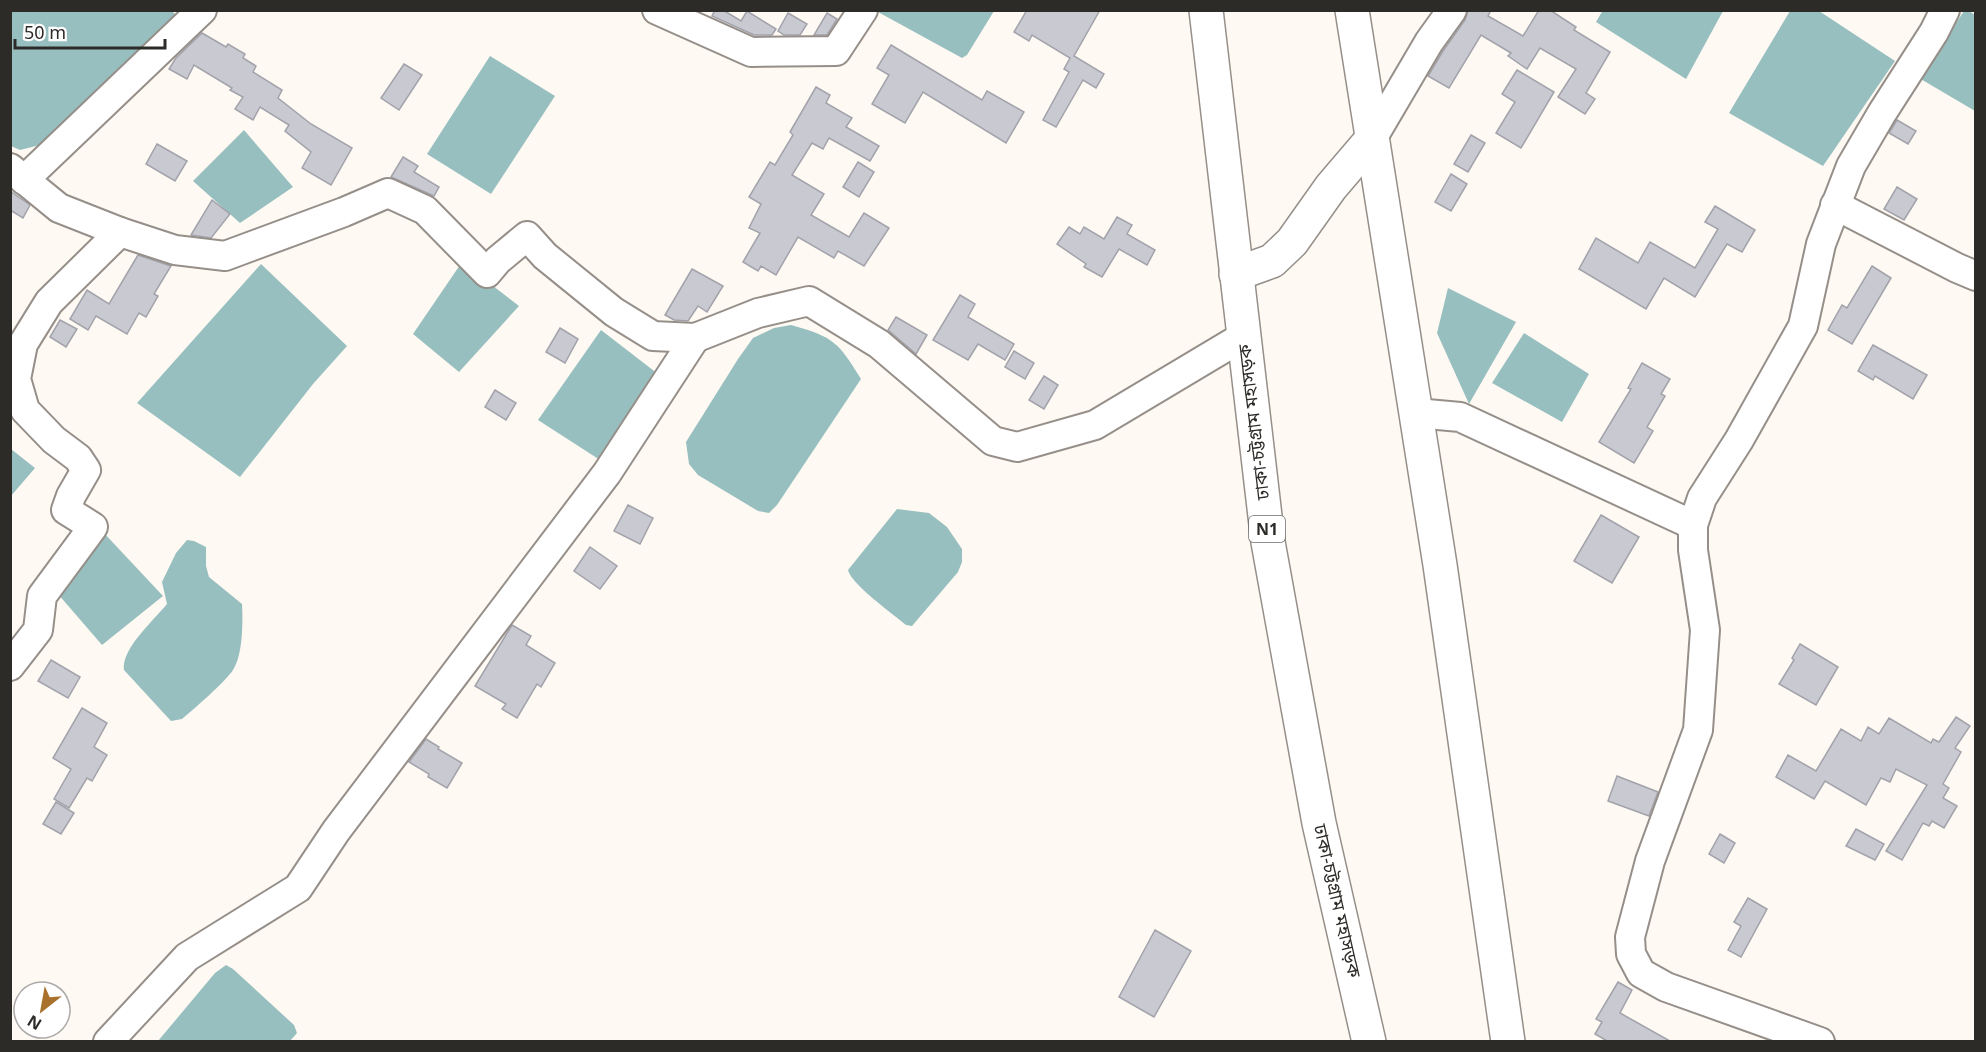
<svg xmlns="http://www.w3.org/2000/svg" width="1986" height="1052" viewBox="0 0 1986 1052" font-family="'Noto Sans','Noto Sans Bengali',sans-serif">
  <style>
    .water { fill: #98bfbf }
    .building { fill: #c9c9d1; stroke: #a2a2ab; stroke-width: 1.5 }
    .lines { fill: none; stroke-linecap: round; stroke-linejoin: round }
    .minor-casing { stroke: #968f89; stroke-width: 32 }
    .highway-casing { stroke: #968f89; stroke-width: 36 }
    .minor { stroke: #fff; stroke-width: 28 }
    .highway { stroke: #fff; stroke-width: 33 }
    .labels { text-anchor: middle; stroke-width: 5; stroke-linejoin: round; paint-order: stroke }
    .shield { fill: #fff; stroke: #6c6b68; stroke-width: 1.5 }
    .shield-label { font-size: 16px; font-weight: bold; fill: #2d2b28 }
    .street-label { font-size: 18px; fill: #2d2b28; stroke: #fff }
  </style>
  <rect width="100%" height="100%" fill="#fef9f3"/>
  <g class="water">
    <polygon points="171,10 176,15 166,29 58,138 40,145 20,150 11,146 10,11"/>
    <polygon points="1603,10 1723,10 1723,11 1686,79 1596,22"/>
    <polygon points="879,11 879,10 994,11 967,55 962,58 878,12"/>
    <polygon points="1790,11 1819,11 1895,61 1823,166 1729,113"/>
    <polygon points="1964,11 1969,11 1975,15 1975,111 1919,78"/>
    <polygon points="490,56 555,96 491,194 427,154"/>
    <polygon points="244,130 293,187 240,223 193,181"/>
    <polygon points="462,262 519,306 459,372 413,334"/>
    <polygon points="261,264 347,346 313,384 240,477 137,403"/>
    <polygon points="1448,288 1516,322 1469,404 1437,333"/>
    <path d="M791,325C834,337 838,342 861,379L777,505L769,513L758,511L698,475L689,464L686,442L738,359L753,338L774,328Z"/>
    <polygon points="601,330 658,374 600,460 538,420"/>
    <polygon points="1524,333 1589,374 1562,422 1492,383"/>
    <polygon points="11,449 35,468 11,496"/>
    <path d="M897,509L929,513L947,527L962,549V562L958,572L912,626L906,625C893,614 851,584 848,570Z"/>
    <polygon points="103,532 163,596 102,645 58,594"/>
    <path d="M187,540L194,541L206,547V566L209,577L242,604C243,622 243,655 233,670C225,682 195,708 182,719L171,721L124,670C121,649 154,620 167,604L162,582L176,553Z"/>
    <polygon points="226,965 233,969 294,1025 297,1033 290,1041 158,1041 215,973"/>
  </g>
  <g class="building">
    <polygon points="715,10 723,10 741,21 747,11 776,29 772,35 754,35 712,16"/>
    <polygon points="1027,10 1100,10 1074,56 1104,74 1096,88 1083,80 1056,127 1043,120 1069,72 1064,69 1070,58 1032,35 1029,41 1014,32"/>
    <polygon points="1468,10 1491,10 1488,16 1523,36 1539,10 1550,10 1576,27 1574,30 1610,52 1586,93 1595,99 1585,114 1558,97 1576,69 1540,48 1527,69 1508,56 1511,53 1481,35 1449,88 1428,76 1443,51 1465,20"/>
    <polygon points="788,13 807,24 800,35 784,35 778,31"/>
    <polygon points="827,13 837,19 827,35 814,35"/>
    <polygon points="202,33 226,47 228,44 245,54 243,58 256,66 253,72 282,90 278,98 311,124 352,148 331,185 302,168 311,152 285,131 289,125 260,107 253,120 235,109 243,97 230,90 232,88 194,65 187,79 169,69 176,58"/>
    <polygon points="891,45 982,100 987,91 1024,112 1006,143 923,92 905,123 872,104 889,75 877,68"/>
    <polygon points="404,64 422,75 399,110 381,98"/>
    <polygon points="1517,70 1554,92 1521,148 1496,133 1515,102 1502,94"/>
    <polygon points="816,87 830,95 826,103 852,118 846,127 879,146 870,161 829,138 823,149 812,143 792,175 824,194 811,215 849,237 864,213 889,228 864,266 838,251 834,258 798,237 776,275 761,266 758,271 743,262 760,233 749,228 761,204 749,197 770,162 775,165 793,135 790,132"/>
    <polygon points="1897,120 1916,131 1908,144 1889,133"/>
    <polygon points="1471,135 1485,143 1468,172 1454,164"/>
    <polygon points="157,144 187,161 175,181 146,164"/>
    <polygon points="403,157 418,166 414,172 439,187 434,196 391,177"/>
    <polygon points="858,162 874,172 859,197 843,187"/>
    <polygon points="1451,174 1467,184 1451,211 1435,202"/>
    <polygon points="1897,187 1917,199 1904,220 1884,209"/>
    <polygon points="10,191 30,205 23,218 10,210"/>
    <polygon points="212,200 230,214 211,238 191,235"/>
    <polygon points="1715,206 1755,230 1742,252 1727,244 1695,297 1664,278 1646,309 1579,269 1596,238 1638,263 1650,242 1695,268 1718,229 1705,222"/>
    <polygon points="1117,217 1132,225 1127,234 1155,250 1147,265 1119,249 1102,277 1084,267 1086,264 1057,244 1069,227 1080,234 1084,227 1104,239"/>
    <polygon points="138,255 171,266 154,294 158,296 146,317 139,313 127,334 96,316 88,330 70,319 87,290 109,304"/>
    <polygon points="1872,266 1891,278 1852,344 1828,330 1842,305 1847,308"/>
    <polygon points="692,269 723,286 707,312 698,306 688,321 674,320 665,315"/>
    <polygon points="960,295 975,304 968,317 1014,344 1005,360 978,344 968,360 933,340"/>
    <polygon points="896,317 927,335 916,354 888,330"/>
    <polygon points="60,320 77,329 66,347 50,337"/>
    <polygon points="560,328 578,339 565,363 546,352"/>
    <polygon points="1873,345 1927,375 1913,399 1875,376 1873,380 1858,371"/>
    <polygon points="1014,351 1034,363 1025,379 1005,367"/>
    <polygon points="1642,363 1670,379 1661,394 1665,396 1647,427 1653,431 1634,463 1599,442 1631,389 1628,388"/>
    <polygon points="1044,376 1058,385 1044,409 1029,400"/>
    <polygon points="495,390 516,403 506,420 485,407"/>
    <polygon points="628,505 653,518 640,544 614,531"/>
    <polygon points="1601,515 1639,537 1612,583 1574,561"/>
    <polygon points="590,547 617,566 600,589 574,571"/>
    <polygon points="512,625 531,636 526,645 555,663 541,687 537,684 517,718 502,709 506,704 475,686"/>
    <polygon points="1800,644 1838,667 1816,705 1779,684 1794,660 1792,658"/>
    <polygon points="51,660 80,677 68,698 38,681"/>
    <polygon points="82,708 107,723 94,747 107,755 92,781 87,778 69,808 54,799 71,769 53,758"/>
    <polygon points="1956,717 1970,726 1955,748 1961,752 1943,784 1949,788 1943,798 1957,806 1944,828 1932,821 1929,826 1923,823 1902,860 1886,851 1927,785 1896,769 1890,782 1881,778 1866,805 1825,781 1814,799 1776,777 1788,755 1816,771 1841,729 1861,741 1868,727 1879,734 1889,718 1931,743 1933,739 1939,742"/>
    <polygon points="426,739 439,747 438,749 462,763 447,788 428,777 429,774 409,762"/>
    <polygon points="1617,776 1658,792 1649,816 1608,801"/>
    <polygon points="56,802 74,813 61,834 43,824"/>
    <polygon points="1856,829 1884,844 1875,860 1846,846"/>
    <polygon points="1720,834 1735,843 1724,863 1709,854"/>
    <polygon points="1748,898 1767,909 1741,957 1728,950 1741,926 1734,922"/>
    <polygon points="1155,930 1191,951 1154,1017 1119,997"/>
    <polygon points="1618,982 1632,990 1620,1013 1670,1041 1607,1041 1595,1034 1602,1022 1596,1019"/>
  </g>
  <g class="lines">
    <defs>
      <g id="minor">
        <polyline points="657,10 751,52 836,51 863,10"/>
        <polyline points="1372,139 1429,42 1452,10"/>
        <polyline points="10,168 59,208 120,232 175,250 225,256 344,212 388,193 425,210 487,273 498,260 527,236 545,256 614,312 653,336 695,338 758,313 809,301 879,344 993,441 1017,447 1095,425 1244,336"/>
        <polyline points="24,180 202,10"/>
        <polyline points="1835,205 1957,268 1976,276"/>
        <polyline points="1416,413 1460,417 1693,525"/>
        <polyline points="10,666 38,630 42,596 93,527 66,510 71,496 86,470 78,458 54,440 25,410 16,379 23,344 49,302 120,232"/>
        <polyline points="108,1042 187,957 298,888 336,831 607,473 695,338"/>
        <polyline points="1820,1042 1666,987 1641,973 1631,954 1630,937 1650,861 1698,730 1705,630 1693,550 1693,525 1702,498 1739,440 1803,326 1821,244 1851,166 1882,113 1934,32 1945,10"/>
      </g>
      <g id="highway">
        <polyline points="1206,10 1268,542 1319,823 1369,1042"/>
        <polyline points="1352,10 1440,565 1508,1042"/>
        <polyline points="1236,274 1272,261 1292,242 1331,187 1372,139"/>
      </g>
    </defs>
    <use href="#minor" class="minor-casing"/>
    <use href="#highway" class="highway-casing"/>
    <use href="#minor" class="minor"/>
    <use href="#highway" class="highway"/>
  </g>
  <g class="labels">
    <rect class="shield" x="1249" y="516" width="36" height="26" rx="4.5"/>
    <g class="shield-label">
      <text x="1267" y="535">N1</text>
    </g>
    <g class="street-label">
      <text transform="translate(1254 422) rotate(-97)" y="6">ঢাকা-চট্টগ্রাম মহাসড়ক</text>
      <text transform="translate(1337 901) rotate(77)" y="6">ঢাকা-চট্টগ্রাম মহাসড়ক</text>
    </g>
  </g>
  <rect width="1986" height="1052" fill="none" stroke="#2d2b28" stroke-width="24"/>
  <g transform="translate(42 1010) rotate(211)"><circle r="28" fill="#ffffff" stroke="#abaaa9" stroke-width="1.5"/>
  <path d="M0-4.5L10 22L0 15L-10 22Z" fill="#a8722c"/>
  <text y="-9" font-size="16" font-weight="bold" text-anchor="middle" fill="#2d2b28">N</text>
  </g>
  <path d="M15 39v9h150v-9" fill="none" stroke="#2d2b28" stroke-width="3"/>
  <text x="24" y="39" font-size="18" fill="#2d2b28" stroke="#ffffff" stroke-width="4.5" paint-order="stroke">50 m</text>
</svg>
